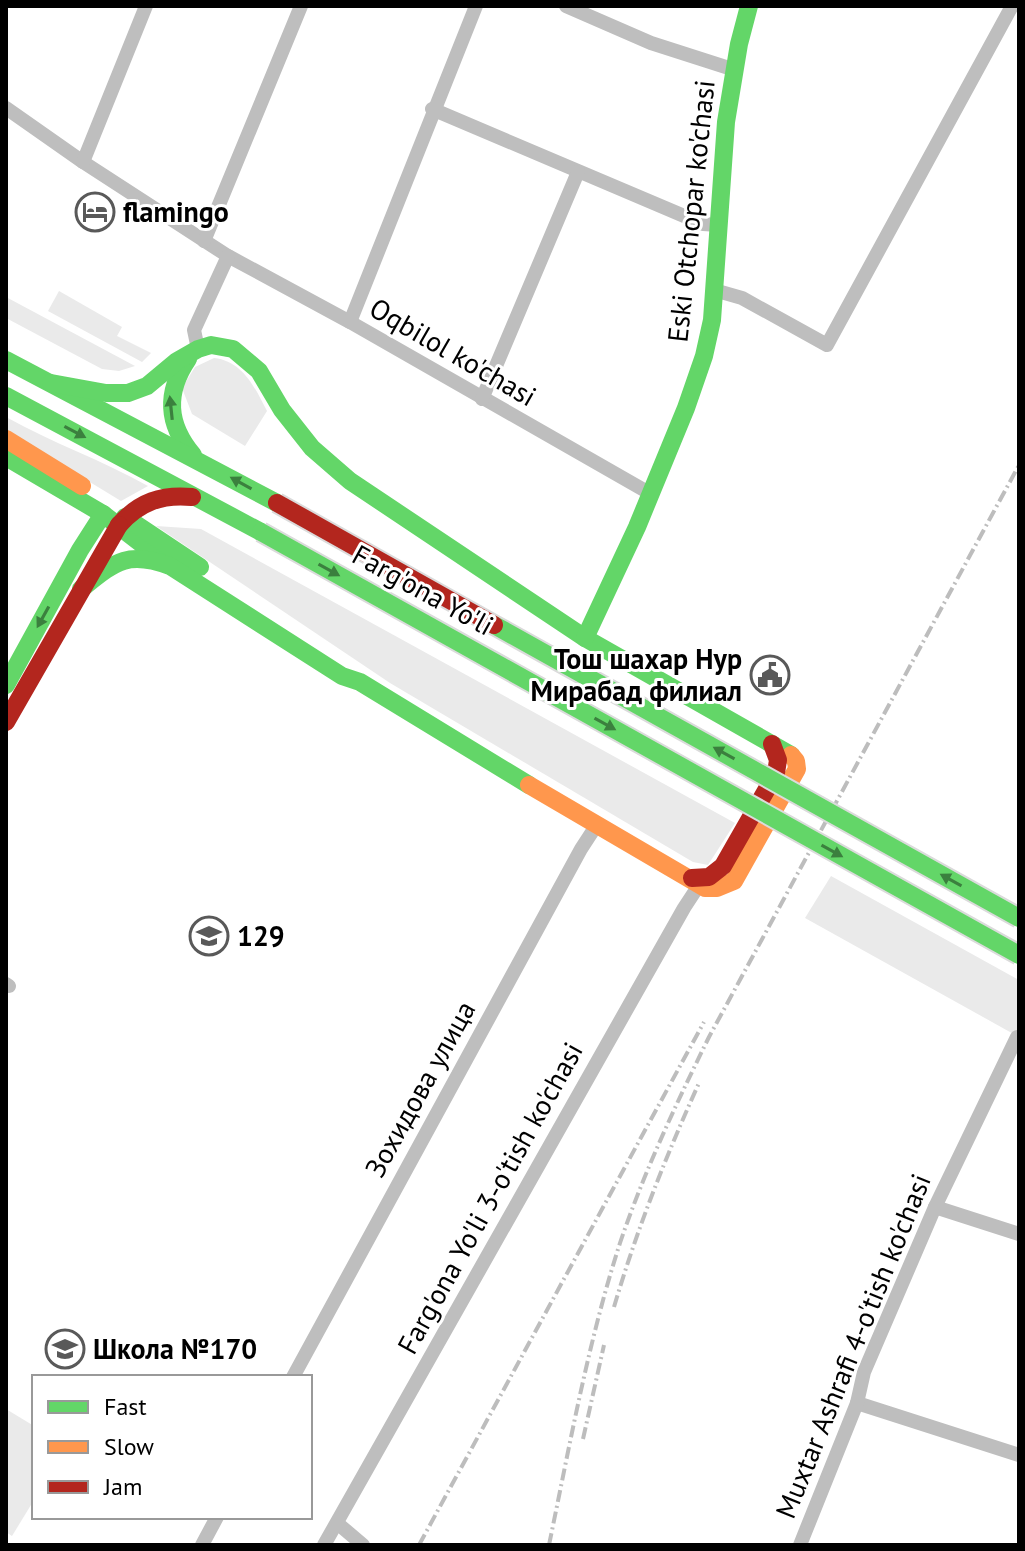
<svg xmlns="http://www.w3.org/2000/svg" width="1025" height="1551" viewBox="0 0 1025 1551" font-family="'PT Sans',sans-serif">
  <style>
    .green { fill: #eaeaea }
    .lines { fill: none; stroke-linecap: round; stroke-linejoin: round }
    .street { stroke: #bebebe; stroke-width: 14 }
    .fast { stroke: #63d668; stroke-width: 18 }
    .slow { stroke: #ff974d; stroke-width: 18 }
    .jam { stroke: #b3261e; stroke-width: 18 }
    .rail { stroke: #bdbdbd; stroke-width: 4; stroke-dasharray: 12 4 2 4; stroke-linecap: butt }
    .fast-bridge-casing { stroke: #dbdbdb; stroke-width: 22; stroke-linecap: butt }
    .jam-bridge-casing { stroke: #dbdbdb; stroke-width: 22; stroke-linecap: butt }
    .fast-bridge { stroke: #63d668; stroke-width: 18 }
    .jam-bridge { stroke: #b3261e; stroke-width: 18 }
    .oneway { fill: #3b803e }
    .labels { text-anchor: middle; stroke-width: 6; stroke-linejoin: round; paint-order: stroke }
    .street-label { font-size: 28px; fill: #000; stroke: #fff }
    .poi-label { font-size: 28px; font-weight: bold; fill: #000; stroke: #fff; text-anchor: start }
  </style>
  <rect width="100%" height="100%" fill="#fff"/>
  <g class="green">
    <polygon points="59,291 122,327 117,336 151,353 142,362 48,311"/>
    <polygon points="6,297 135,366 119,371 102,369 6,318"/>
    <path d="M214,358C243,361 255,388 267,411L245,446L192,414L182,388L195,367Z"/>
    <path d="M6,417C52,443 102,460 148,486L121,501L6,431Z"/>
    <polygon points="156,526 201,529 735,823 708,865 693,862 390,683"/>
    <polygon points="831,876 1019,980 1019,1037 805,918"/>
    <polygon points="6,1409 34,1426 34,1500 12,1536 6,1532"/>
  </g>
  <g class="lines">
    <g class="street">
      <polyline points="566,6 651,43 732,69"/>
      <polyline points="6,108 83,162 228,256 350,322 651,494"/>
      <polyline points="432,109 703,224 718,225"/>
      <polyline points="83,162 146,6"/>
      <polyline points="204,241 301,6"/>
      <polyline points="714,290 742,298 827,345 1012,6"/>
      <polyline points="350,322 476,6"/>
      <polyline points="198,349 194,330 228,256"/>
      <polyline points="482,399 578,172"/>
      <polyline points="6,984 9,986"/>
      <polyline points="935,1207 1019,1234"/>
      <polyline points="293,1377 581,849 596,826"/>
      <polyline points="857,1403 1019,1455"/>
      <polyline points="337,1523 363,1545"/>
      <polyline points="202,1545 217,1517"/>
      <polyline points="324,1545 684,908 703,879"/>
      <polyline points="800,1545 857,1403 864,1372 935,1207 1017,1037"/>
    </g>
    <g class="fast">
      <path d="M188,359C165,393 167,424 193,455"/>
      <polyline points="6,360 277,503"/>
      <polyline points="51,383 106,393 128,393 147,386 177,361 198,349 211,345 233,349 259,371 282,410 312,448 350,481 585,638 791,755"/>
      <polyline points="6,396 261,532"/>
      <polyline points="6,457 103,514 168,564"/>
      <polyline points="125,517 200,567"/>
      <path d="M81,589C115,562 127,550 170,566L342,676L360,682L529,785"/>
      <polyline points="585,638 637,527 686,408 704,356 712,320 726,122 739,44 749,6"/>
      <polyline points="6,685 80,550 103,514"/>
    </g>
    <g class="slow">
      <polyline points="6,439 82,486"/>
      <polyline points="529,785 705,888 717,888 734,881 797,769 796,761 791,755"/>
    </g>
    <g class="jam">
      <path d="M119,525C139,502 162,494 192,497"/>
      <polyline points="6,722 119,525"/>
      <polyline points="692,878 709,877 723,866 776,773 778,760 772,744"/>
    </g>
    <g class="rail">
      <path d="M614,1307C637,1229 666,1156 699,1083"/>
      <polyline points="583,1439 604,1345"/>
      <polyline points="419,1545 704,1022"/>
      <path d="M549,1545C570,1444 588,1342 620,1243C644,1172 676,1104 709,1037L1019,465"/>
    </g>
    <defs>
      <g id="fast-bridge">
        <polyline points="261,532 1019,955"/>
        <polyline points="494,625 1019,918"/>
      </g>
      <polyline id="jam-bridge" points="277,503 494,625"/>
    </defs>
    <use href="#fast-bridge" class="fast-bridge-casing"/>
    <use href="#jam-bridge" class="jam-bridge-casing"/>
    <use href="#fast-bridge" class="fast-bridge"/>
    <use href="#jam-bridge" class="jam-bridge"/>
  </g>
  <defs><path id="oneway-solid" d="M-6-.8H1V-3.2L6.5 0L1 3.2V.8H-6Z" transform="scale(2)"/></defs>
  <g class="oneway">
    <use href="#oneway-solid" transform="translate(171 408) rotate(-96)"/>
    <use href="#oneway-solid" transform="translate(75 432) rotate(28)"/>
    <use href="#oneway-solid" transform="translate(241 483) rotate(-151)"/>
    <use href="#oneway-solid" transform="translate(329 570) rotate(29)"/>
    <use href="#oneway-solid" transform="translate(43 617) rotate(119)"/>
    <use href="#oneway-solid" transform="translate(605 724) rotate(29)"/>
    <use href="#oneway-solid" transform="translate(724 753) rotate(-151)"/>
    <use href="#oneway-solid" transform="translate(832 851) rotate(29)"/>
    <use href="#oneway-solid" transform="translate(951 880) rotate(-151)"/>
  </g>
  <defs>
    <symbol id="hotel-ring" viewBox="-11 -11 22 22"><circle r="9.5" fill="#fff" stroke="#595959" stroke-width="1.5"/><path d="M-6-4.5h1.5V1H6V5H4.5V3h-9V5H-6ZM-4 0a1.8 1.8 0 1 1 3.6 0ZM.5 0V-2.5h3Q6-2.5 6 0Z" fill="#595959"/></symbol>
    <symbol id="civic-ring" viewBox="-11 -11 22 22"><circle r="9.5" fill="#fff" stroke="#595959" stroke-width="1.5"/><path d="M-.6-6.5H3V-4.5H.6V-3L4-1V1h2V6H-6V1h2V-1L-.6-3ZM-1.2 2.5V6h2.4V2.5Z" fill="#595959"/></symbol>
    <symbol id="school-ring" viewBox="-11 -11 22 22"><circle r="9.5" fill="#fff" stroke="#595959" stroke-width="1.5"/><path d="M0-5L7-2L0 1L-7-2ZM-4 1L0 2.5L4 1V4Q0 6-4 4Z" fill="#595959"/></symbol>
  </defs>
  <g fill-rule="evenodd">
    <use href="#hotel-ring" x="73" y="190" width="44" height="44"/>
    <use href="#civic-ring" x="748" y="653" width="44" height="44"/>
    <use href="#school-ring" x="187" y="914" width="44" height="44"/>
    <use href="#school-ring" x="43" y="1327" width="44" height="44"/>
  </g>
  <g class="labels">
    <g class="street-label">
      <text transform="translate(691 211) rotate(-84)" y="10">Eski Otchopar ko'chasi</text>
      <text transform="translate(453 352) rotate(30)" y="10">Oqbilol ko'chasi</text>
      <text transform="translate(423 590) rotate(29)" y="10">Farg'ona Yo'li</text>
      <text transform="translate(420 1089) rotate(-61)" y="10">Зохидова улица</text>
      <text transform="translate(490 1198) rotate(-61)" y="10">Farg'ona Yo'li 3-o'tish ko'chasi</text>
      <text transform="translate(853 1346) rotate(-68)" y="10">Muxtar Ashrafi 4-o'tish ko'chasi</text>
    </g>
    <g class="poi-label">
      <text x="123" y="222">flamingo</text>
      <text x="742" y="669" text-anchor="end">Тош шахар Нур<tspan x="742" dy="32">Мирабад филиал</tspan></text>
      <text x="237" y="946">129</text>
      <text x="93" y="1359">Школа №170</text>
    </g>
  </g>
  <rect width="1025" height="1551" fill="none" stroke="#000000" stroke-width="16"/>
  <rect x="32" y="1375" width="280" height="144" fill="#ffffff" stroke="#999999" stroke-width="2"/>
  <rect x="48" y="1401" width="40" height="12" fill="#63d668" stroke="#999999" stroke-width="2"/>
  <text x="104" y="1415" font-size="24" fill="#000000">Fast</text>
  <rect x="48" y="1441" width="40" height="12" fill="#ff974d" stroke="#999999" stroke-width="2"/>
  <text x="104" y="1455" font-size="24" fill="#000000">Slow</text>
  <rect x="48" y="1481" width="40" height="12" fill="#b3261e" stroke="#999999" stroke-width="2"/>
  <text x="104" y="1495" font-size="24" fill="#000000">Jam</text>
</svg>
